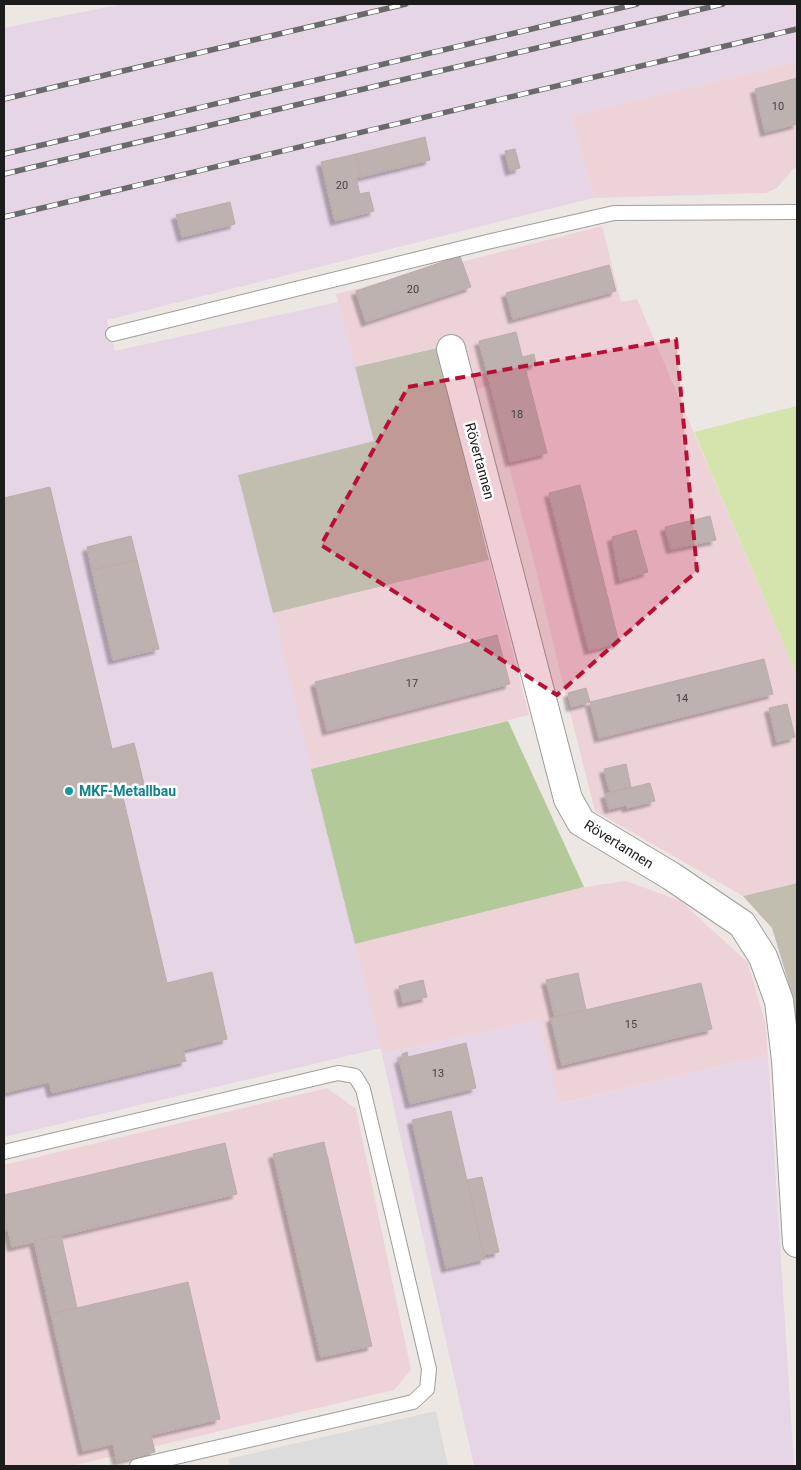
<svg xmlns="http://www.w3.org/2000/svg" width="801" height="1470" viewBox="0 0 801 1470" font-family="Roboto,sans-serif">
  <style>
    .commercial { fill: #edd3d8 }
    .industrial { fill: #e5d5e5 }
    .construction { fill: #c1bdaf }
    .grass { fill: #d4e4ac }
    .forest { fill: #b3c99a }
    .parking { fill: #dcdcdc }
    .building { fill: #bdb2b0; stroke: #bdaba6; filter: url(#shadow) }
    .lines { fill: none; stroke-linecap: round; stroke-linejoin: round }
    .lane-casing { stroke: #9d9d9d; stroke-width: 16 }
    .street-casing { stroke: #9d9d9d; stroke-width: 30 }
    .lane { stroke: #fff; stroke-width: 14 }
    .street { stroke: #fff; stroke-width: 28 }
    .rail-casing { stroke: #6a6a6a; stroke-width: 5.5 }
    .rail { stroke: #fff; stroke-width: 4; stroke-dasharray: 11; stroke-linecap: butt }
    .marked { fill: #ba0f35; fill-opacity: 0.2; stroke: #ba0f35; stroke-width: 4; stroke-dasharray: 10 6; stroke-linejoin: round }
    .culture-dot { fill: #0f9aa8; stroke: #fff; stroke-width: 2 }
    .labels { text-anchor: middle; stroke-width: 5; stroke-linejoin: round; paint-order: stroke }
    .number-label { font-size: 11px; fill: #444241 }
    .street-label { font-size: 14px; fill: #1c1c1c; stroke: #fff }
    .culture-label { font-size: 14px; font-weight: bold; fill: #0d838f; stroke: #fff; text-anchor: start }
  </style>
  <defs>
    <filter id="shadow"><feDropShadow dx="-4.5" dy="4.5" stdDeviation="1" flood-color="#0004"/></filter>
  </defs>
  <rect width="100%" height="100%" fill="#ede7e3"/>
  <g class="commercial">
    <polygon points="797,61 797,168 793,169 777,188 766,193 594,198 571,116"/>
    <polygon points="602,226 621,302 637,299 797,676 797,883 743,896 595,811 565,693 535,566 488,386 474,390 461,342 355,367 336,294"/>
    <polygon points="489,560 529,715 311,769 273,613"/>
    <polygon points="626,881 681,901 748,963 765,1022 768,1055 558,1104 539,1020 382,1054 355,944 584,887"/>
    <polygon points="327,1088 356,1109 411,1370 394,1390 72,1466 4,1466 4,1165"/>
  </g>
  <g class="industrial">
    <polygon points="122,4 797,4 797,61 571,116 594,198 107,320 115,351 338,302 375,441 239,475 381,1048 4,1137 4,28"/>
    <polygon points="539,1020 559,1104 768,1055 794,1466 474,1466 382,1054"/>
  </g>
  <g class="construction">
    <polygon points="437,348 489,560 273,613 238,475 374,441 355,367"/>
    <polygon points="797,883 797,1032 789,984 772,928 743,896"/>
  </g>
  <polygon class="grass" points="797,406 797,676 694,432"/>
  <polygon class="forest" points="508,721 584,887 355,944 311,769"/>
  <polygon class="parking" points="436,1411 448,1466 230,1466 228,1459"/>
  <g class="building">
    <polygon points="797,78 797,124 765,132 755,89"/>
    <polygon points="425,137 430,160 361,177 356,154"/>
    <polygon points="515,149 520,168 510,171 505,151"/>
    <polygon points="356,154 361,177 356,178 360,194 369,192 374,211 335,221 321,162"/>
    <polygon points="230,202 235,224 182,237 176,215"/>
    <polygon points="460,256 471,287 366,322 356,291"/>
    <polygon points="609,265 616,291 513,319 506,293"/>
    <polygon points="516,332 525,367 488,376 479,341"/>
    <polygon points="534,354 536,364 525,367 523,357"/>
    <polygon points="525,367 547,453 510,462 488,376"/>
    <polygon points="580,485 619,643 589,650 549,493"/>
    <polygon points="50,487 112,749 134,743 145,788 122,793 167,983 212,972 227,1039 183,1050 186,1061 52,1093 49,1082 4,1093 4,498"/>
    <polygon points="710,516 716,540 671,549 665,527"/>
    <polygon points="636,530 648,572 620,580 612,537"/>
    <polygon points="131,536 137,560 92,570 87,547"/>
    <polygon points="137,560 159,649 113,660 92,570"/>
    <polygon points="497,635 510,684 327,731 315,682"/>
    <polygon points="764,659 773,694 599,738 590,702"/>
    <polygon points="586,688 590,702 571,707 568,693"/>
    <polygon points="787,704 795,737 777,742 769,708"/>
    <polygon points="626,764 631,787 610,792 604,769"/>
    <polygon points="650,783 655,801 627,808 626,805 609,809 605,794"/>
    <polygon points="578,973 586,1010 555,1017 546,980"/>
    <polygon points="423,980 427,997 403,1003 399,986"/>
    <polygon points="701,983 712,1029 562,1065 551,1018"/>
    <polygon points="466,1043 476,1088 410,1104 399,1059 403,1058 402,1054 407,1052 408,1057"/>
    <polygon points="451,1111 485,1259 446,1268 412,1120"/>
    <polygon points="324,1142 372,1346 321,1357 273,1154"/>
    <polygon points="225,1143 237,1194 12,1247 4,1212 4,1195"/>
    <polygon points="482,1177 499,1252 484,1255 467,1180"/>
    <polygon points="4,1212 8,1230 4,1231"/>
    <polygon points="61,1235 77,1308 51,1314 34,1241"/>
    <polygon points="188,1282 220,1419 151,1435 155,1452 117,1461 113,1444 83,1451 51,1314"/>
  </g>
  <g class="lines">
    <defs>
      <g id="lane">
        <polyline points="113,334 487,242 614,213 797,212"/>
        <polyline points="4,1152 338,1073 355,1076 363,1089 429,1369 427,1389 413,1402 137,1466"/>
      </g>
      <polyline id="street" points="451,349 568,799 581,822 671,876 742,924 763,957 779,1001 786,1060 797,1243"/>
    </defs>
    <use href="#lane" class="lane-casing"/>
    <use href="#street" class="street-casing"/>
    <use href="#lane" class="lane"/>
    <use href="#street" class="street"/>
    <defs>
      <g id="rail">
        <polyline points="4,99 406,4"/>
        <polyline points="4,154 637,4"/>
        <polyline points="4,174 723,4"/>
        <polyline points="4,217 797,29"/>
      </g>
    </defs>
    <use href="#rail" class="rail-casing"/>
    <use href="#rail" class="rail"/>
  </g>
  <path class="marked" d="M676,339L697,571L557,695L321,545L408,387Z"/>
  <circle class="culture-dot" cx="69" cy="791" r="5"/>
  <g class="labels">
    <g class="number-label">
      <text x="778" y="110">10</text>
      <text x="342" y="189">20</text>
      <text x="413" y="293">20</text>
      <text x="517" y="418">18</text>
      <text x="412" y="687">17</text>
      <text x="682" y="702">14</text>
      <text x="631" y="1028">15</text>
      <text x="438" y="1077">13</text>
    </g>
    <g class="street-label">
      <text transform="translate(480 461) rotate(75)" y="5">Rövertannen</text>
      <text transform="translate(619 844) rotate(32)" y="5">Rövertannen</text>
    </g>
    <g class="culture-label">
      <text x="79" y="796">MKF-Metallbau</text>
    </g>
  </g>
  <rect width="801" height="1470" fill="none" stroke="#1c1c1c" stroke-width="10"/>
</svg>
